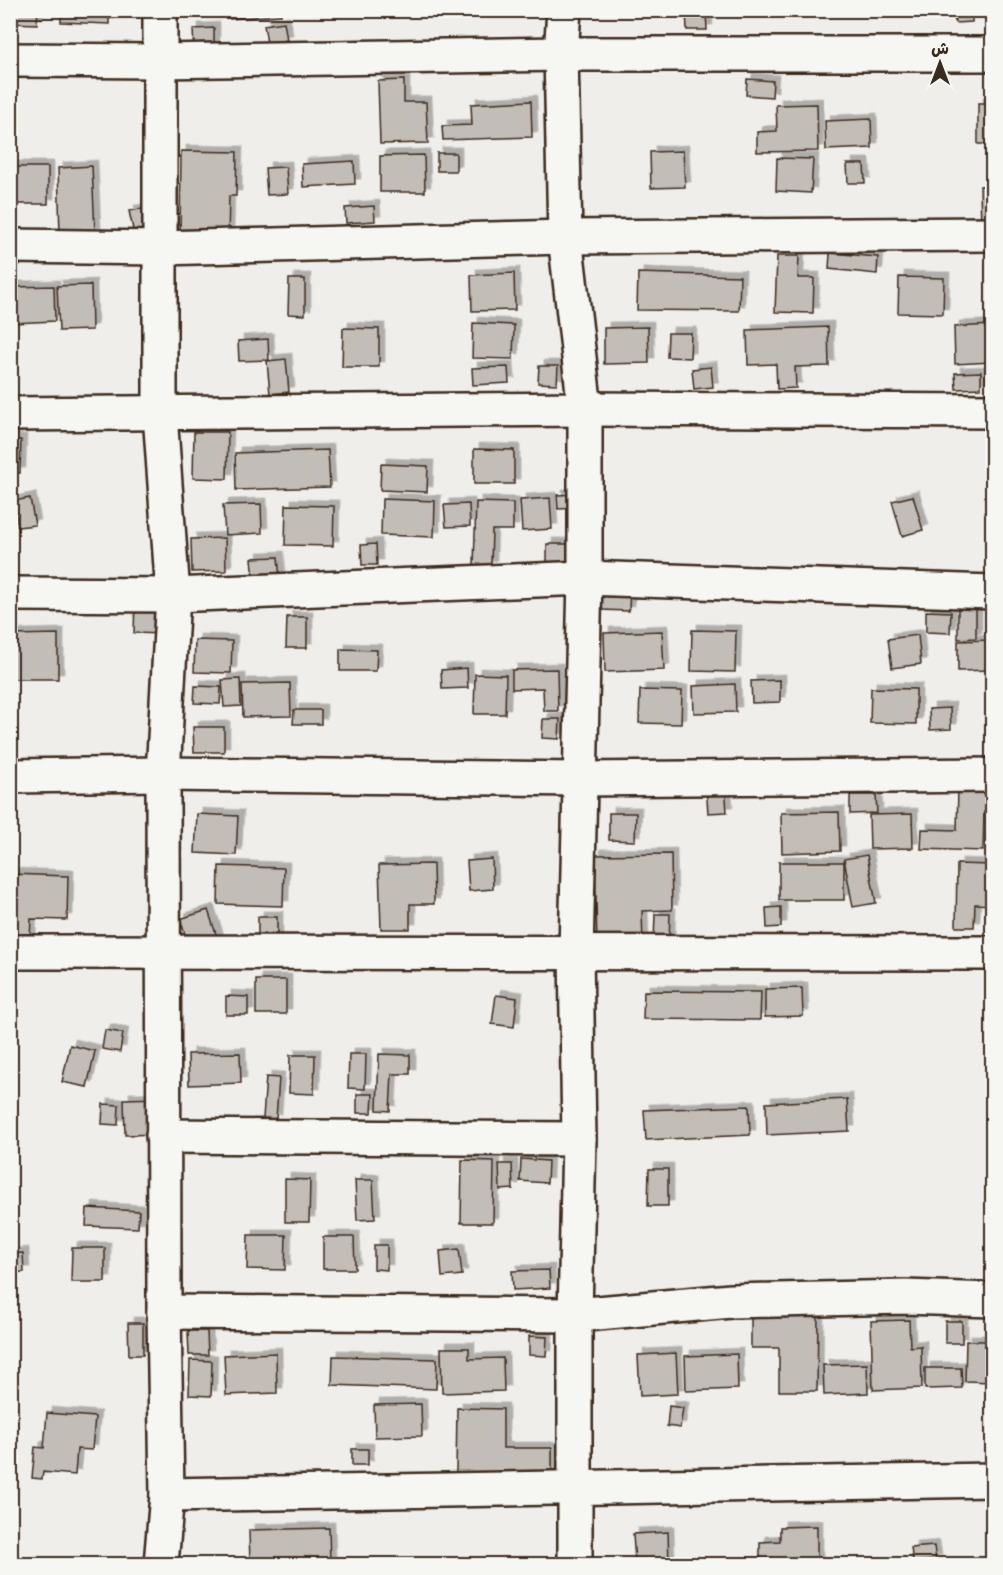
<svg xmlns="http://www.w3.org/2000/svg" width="1003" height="1575" viewBox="0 0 1003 1575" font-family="'Architects Daughter','Playpen Sans Arabic',sans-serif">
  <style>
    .building { fill: #c2bdb7; stroke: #3b2a1e; stroke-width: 1.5; filter: url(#shadow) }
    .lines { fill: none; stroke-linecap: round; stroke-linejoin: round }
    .minor-casing { stroke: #3b2a1e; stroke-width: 38 }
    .minor { stroke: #f6f6f2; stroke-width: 33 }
  </style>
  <defs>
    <filter id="shadow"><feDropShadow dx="5.5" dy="-5.5" stdDeviation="0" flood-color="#0004"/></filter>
  </defs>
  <rect width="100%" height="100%" fill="#efeeea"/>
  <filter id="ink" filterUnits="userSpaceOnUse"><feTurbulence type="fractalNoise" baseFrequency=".0167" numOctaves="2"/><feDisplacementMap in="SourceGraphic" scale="12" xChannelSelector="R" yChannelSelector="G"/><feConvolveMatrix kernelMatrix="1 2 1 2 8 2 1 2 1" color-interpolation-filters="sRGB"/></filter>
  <g filter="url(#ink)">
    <g class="building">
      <polygon points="10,10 38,10 37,24 10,23"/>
      <polygon points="61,10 109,10 109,24 61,22"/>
      <polygon points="229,10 281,10 281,15 230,19"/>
      <polygon points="686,10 730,10 730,13 706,13 707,30 687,30"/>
      <polygon points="954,10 972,10 972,22 955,23"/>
      <polygon points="284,22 287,40 267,43 264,25"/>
      <polygon points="214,28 214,49 194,50 193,29"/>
      <polygon points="747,79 773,81 772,97 746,95"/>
      <polygon points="404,80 404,102 426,102 428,143 380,144 378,81"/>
      <polygon points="531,101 532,137 443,140 442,126 472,125 471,104"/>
      <rect x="978" y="103" width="14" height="41"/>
      <polygon points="817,104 818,151 757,152 757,132 777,131 776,105"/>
      <polygon points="871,119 872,148 826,150 825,121"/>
      <polygon points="181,151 237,152 236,196 229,196 228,238 180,237"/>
      <polygon points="683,151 685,187 651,188 650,152"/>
      <rect x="437" y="153" width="19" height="18"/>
      <polygon points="424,155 425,192 380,192 380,156"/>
      <polygon points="777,158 813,159 811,193 776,191"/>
      <polygon points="354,161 355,184 303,187 302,164"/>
      <polygon points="847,164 864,164 865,183 848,183"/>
      <polygon points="92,166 95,233 60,234 58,168"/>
      <rect x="10" y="167" width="38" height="37"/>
      <polygon points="286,167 288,194 267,195 265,168"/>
      <polygon points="992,185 992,230 981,231 980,186"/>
      <polygon points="374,206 375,221 346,223 345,208"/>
      <polygon points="147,208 151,230 134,234 129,211"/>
      <polygon points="830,253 878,257 877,274 829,269"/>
      <polygon points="777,256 799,256 798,278 814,278 813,313 775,312"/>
      <polygon points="514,273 515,310 472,311 471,275"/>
      <polygon points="638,273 740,276 739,311 637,310"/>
      <polygon points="899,277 944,278 943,314 898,313"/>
      <polygon points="289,279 305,279 305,315 288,314"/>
      <polygon points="91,285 92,330 59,331 57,286"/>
      <polygon points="54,286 55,321 13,323 12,287"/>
      <polygon points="473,323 514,325 513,359 472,358"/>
      <polygon points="992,325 992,362 955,364 954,327"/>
      <polygon points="648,327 649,363 604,364 604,328"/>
      <polygon points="828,327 829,366 795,367 796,388 777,389 776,364 748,365 747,330"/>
      <polygon points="343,328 379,329 379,367 342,367"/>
      <polygon points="668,333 691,333 690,358 667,357"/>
      <polygon points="268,339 269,360 239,361 238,341"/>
      <polygon points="286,359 289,392 270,394 267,361"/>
      <polygon points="539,366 558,366 557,384 538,383"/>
      <polygon points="508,367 509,383 473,385 472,368"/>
      <polygon points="711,367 713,387 694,389 692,369"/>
      <polygon points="981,372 981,388 956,389 955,373"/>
      <polygon points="194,432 228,432 227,479 193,478"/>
      <polygon points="10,440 21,440 20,473 10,473"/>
      <polygon points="474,449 514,450 514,484 474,484"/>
      <polygon points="328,450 330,487 236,490 235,453"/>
      <polygon points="381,464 428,466 427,492 380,490"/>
      <polygon points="576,494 577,508 558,509 557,495"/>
      <polygon points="913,496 923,530 902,536 892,501"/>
      <polygon points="30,498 35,525 18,527 14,501"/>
      <polygon points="550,498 552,529 522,531 520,500"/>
      <polygon points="382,499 435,501 434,537 381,535"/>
      <polygon points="476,502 513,503 513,530 492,530 491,566 474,565"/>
      <polygon points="261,504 262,533 225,535 223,505"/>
      <polygon points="469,504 470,526 446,527 444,505"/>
      <polygon points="286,505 334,506 333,546 285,545"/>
      <polygon points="225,538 226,571 192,572 191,539"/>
      <polygon points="376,544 377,565 362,565 361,545"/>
      <rect x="547" y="544" width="29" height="19"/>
      <polygon points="278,557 280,579 254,581 252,558"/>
      <polygon points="602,584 630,585 629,611 601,610"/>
      <polygon points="135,601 164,602 164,634 134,633"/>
      <polygon points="976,601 976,638 958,639 958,602"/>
      <polygon points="926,611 951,612 950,633 926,632"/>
      <polygon points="287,617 307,617 307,648 286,648"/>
      <polygon points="692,630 736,631 735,672 691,671"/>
      <polygon points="662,631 664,670 605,672 604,633"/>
      <polygon points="58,634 58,679 10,679 10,635"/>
      <polygon points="918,635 921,664 892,668 888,639"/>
      <polygon points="195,640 232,641 231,673 194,672"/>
      <polygon points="992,640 992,670 958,671 958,641"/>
      <polygon points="340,649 377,650 376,671 340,671"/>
      <polygon points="467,668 468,688 442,689 441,670"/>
      <polygon points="557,669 558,711 544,711 543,688 512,689 512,670"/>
      <polygon points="475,674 506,675 505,714 474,714"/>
      <polygon points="240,679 241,706 224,707 222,680"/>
      <polygon points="780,680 780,702 752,703 751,681"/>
      <polygon points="290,683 291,716 243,717 242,684"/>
      <polygon points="735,684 736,712 694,713 693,686"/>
      <polygon points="195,686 221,687 220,704 194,703"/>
      <polygon points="871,688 916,689 916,724 870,723"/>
      <polygon points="640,690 682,691 681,724 639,723"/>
      <polygon points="950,708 951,729 930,730 929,709"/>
      <polygon points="294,710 321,710 321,724 293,724"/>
      <polygon points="543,719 560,719 559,739 542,738"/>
      <polygon points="193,727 224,727 224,752 194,752"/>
      <polygon points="706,784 725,784 727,812 708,813"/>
      <polygon points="958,788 992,789 992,812 984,812 983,851 921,849 922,829 957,830"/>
      <polygon points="850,795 876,795 877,813 850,814"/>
      <polygon points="839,812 840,851 782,853 781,813"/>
      <polygon points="609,813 636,813 635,841 609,840"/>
      <polygon points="197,814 238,816 236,855 195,853"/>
      <polygon points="912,814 913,848 870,849 869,815"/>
      <polygon points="671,854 672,910 642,911 643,944 597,945 595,855"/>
      <polygon points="867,855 876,903 853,907 844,859"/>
      <polygon points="492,859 493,889 469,891 467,861"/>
      <rect x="779" y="862" width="65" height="38"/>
      <polygon points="433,864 434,904 410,904 410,929 381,929 379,865"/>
      <polygon points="957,864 992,865 992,905 975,904 974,927 956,927"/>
      <polygon points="219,866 284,868 283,906 218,904"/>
      <polygon points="10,874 68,876 67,920 31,919 30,940 10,950"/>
      <polygon points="781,907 781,927 767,928 766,908"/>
      <polygon points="208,910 218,940 190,949 180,919"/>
      <polygon points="655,914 670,914 669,942 654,942"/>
      <rect x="258" y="917" width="19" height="28"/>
      <rect x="256" y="980" width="30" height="34"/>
      <polygon points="802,988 803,1016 765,1017 765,989"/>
      <polygon points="644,991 761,992 760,1020 643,1019"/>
      <polygon points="496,995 517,998 514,1027 492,1024"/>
      <polygon points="226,996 248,997 248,1015 226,1015"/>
      <polygon points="105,1030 123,1033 120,1052 102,1049"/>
      <polygon points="70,1045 95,1051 87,1087 62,1082"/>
      <polygon points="240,1053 241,1083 189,1085 188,1054"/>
      <polygon points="349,1054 366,1054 365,1089 348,1088"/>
      <polygon points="379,1054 410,1055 410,1074 392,1074 390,1111 377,1110"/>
      <polygon points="290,1055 315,1055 314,1094 289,1093"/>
      <polygon points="266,1077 279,1078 276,1119 263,1118"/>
      <polygon points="357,1094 373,1094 372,1113 357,1113"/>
      <polygon points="160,1098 161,1134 125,1135 124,1099"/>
      <polygon points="847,1099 849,1131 767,1135 766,1103"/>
      <polygon points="103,1104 119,1105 118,1125 102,1124"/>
      <polygon points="749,1106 750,1135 646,1140 644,1110"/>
      <polygon points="521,1159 548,1161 547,1183 520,1181"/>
      <polygon points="462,1160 494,1161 493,1223 461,1223"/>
      <polygon points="499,1164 512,1164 513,1189 500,1190"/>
      <polygon points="649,1169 668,1169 668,1206 648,1206"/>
      <polygon points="285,1179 310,1180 309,1222 285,1222"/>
      <polygon points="355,1180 373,1180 375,1219 357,1220"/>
      <polygon points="87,1208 139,1211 138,1228 86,1226"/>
      <polygon points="248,1235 286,1235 285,1270 247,1269"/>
      <polygon points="323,1237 354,1237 355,1269 323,1269"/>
      <polygon points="374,1245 387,1245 387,1270 374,1269"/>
      <polygon points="72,1248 105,1248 105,1282 71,1282"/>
      <polygon points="459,1249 462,1275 442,1277 440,1251"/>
      <polygon points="23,1253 24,1272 10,1273 10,1254"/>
      <polygon points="549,1270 550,1288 513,1290 512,1271"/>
      <polygon points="751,1314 818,1315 817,1391 779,1391 779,1348 751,1348"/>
      <polygon points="909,1320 910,1347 921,1346 922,1388 873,1390 871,1321"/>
      <rect x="945" y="1321" width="17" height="22"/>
      <polygon points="128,1323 143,1323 143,1355 129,1355"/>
      <polygon points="188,1331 207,1331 208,1355 189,1355"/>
      <polygon points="529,1336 547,1337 546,1356 529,1355"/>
      <polygon points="966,1341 992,1341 992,1382 965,1381"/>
      <polygon points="441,1348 469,1348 469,1359 503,1358 504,1391 442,1393"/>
      <polygon points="276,1353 277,1393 226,1395 224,1355"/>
      <polygon points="676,1353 678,1394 640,1396 638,1355"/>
      <polygon points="737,1354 738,1389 686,1391 685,1356"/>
      <polygon points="333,1356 437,1359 436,1389 332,1385"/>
      <polygon points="190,1360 212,1361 211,1396 189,1395"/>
      <polygon points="867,1364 868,1393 824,1395 823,1365"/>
      <polygon points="925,1368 961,1368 962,1388 925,1389"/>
      <polygon points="421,1404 422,1436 375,1437 374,1405"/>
      <polygon points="669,1406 683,1408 680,1428 667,1426"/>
      <polygon points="457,1408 503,1409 503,1448 552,1448 552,1474 456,1473"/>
      <polygon points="47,1413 95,1417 92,1450 77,1449 75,1475 43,1472 42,1479 32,1478 35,1447 44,1448"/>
      <rect x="352" y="1449" width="16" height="16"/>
      <polygon points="817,1526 817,1564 760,1564 760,1542 780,1541 780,1527"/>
      <polygon points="329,1528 330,1563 250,1564 249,1530"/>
      <polygon points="668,1532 669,1563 635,1564 633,1534"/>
      <polygon points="934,1546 936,1560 913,1562 911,1548"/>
    </g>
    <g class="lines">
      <g class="minor-casing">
        <g id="minor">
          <polyline points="160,10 160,414 173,595 163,774 164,1312 167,1495 161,1564"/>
          <polyline points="564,10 561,54 565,237 585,409 585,578 576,952 579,1139 575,1315 575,1564"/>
          <polyline points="10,60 161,61 561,54 992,54"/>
          <polyline points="10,246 160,248 565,237 992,234"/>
          <polyline points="10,414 585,409 992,411"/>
          <polyline points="10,594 173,595 585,578 992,592"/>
          <polyline points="10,776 163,774 579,779 992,775"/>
          <polyline points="10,952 992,953"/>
          <polyline points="163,1136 579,1139"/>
          <polyline points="164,1312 575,1315 731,1301 905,1297 992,1300"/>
          <polyline points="167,1495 992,1480"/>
        </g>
      </g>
      <use href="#minor" class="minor"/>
    </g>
  </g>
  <rect width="1003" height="1575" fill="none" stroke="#f6f6f2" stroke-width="36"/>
  <rect x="18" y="18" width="967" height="1539" fill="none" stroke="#3b2a1e" stroke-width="2" filter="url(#ink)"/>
  <g transform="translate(940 63)" stroke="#f6f6f2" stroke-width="4.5" paint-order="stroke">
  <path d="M0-4.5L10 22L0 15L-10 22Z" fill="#3b2a1e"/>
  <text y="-9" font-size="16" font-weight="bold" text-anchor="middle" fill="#3b2a1e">ش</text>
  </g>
</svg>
